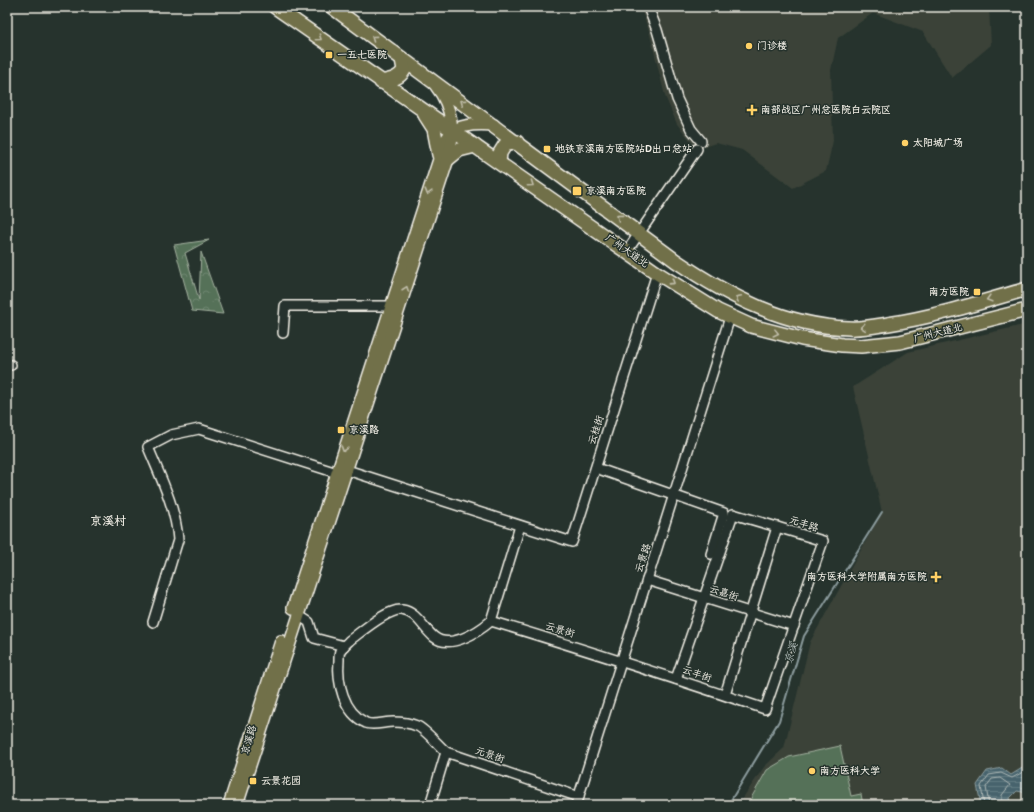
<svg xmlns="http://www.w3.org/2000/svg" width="1034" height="812" viewBox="0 0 1034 812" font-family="'Balsamiq Sans','LXGW WenKai TC',sans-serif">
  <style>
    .built { fill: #3a4238 }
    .forest { fill: url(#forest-crowns); stroke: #a4b1a0 }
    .pitch { fill: #557158; stroke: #a4b1a0 }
    .water { fill: url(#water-rules); stroke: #8c9c9e }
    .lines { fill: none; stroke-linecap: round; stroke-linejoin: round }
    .shore { stroke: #afb9b7; stroke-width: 1 }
    .stream { stroke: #8c9c9e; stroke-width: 2 }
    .minor-casing { stroke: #f4f1e8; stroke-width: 12 }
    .major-casing { stroke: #f4f1e8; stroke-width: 14 }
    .highway-casing { stroke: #f4f1e8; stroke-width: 16 }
    .minor { stroke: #26332d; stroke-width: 9 }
    .major { stroke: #71704a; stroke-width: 11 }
    .highway { stroke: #71704a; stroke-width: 13 }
    .oneway { stroke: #c0bda9 }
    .poi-dot { fill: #ffd166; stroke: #26332d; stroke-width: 1.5 }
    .labels { text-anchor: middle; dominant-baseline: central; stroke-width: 3; stroke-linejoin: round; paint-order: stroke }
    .poi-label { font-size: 10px; font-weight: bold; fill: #f4f1e8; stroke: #26332d; text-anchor: start }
    .street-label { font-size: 10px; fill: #f4f1e8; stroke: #26332d }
    .water-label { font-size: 11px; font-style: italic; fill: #afb9b7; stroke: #26332d }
    .quarter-label { font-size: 12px; font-weight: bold; fill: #f4f1e8; stroke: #26332d }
  </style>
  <defs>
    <pattern id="forest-crowns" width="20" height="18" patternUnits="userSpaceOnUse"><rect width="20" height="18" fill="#557158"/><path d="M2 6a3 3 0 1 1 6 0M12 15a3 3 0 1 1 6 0" fill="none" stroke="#6e8670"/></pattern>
    <pattern id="water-rules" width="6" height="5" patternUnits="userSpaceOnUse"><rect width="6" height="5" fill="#47646d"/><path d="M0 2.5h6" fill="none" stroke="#627b82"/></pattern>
  </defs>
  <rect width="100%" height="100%" fill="#26332d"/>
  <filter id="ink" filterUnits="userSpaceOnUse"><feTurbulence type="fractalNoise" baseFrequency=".025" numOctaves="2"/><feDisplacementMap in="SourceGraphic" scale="8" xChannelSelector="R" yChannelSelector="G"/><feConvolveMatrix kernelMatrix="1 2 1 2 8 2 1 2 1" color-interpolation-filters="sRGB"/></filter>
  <g filter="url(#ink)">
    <g class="built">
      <polygon points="640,7 989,7 991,45 952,78 923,32 873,13 838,38 831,70 833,141 826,171 793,188 742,150 716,143 697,149 677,124 665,96 649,31"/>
      <polygon points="1027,324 1027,805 738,805 764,767 784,748 810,642 882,512 853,387 908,352"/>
    </g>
    <polygon class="forest" points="209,240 185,253 199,300 201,252 223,314 192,311 174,245"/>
    <polygon class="pitch" points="840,746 851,796 861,794 863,805 751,805 750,800 767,770 789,757"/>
    <polygon class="water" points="1027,765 1027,793 1017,791 1010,798 1012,805 981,805 977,785 987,771 1002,768 1011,775"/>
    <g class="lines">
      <g class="shore">
        <polyline points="984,805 981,786 989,775 1001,773 1012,778 1027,770"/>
        <polyline points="989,805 986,787 992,779 1000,778 1010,785 1002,795 1002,805"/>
      </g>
      <polyline class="stream" points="728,805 779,721 804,636 882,512"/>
      <g class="minor-casing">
        <g id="minor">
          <polyline points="648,7 657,30 677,99 691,129 701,141"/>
          <polyline points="627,251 697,149"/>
          <polyline points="283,333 285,306 392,306"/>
          <polyline points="7,365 11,365"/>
          <polyline points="596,468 724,513 711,554"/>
          <polyline points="347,470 572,542 657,273"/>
          <polyline points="647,580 794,626"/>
          <polyline points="298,615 309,622 314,638 344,646"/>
          <path d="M 491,621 C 583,649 674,678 765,709 L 823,541 L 777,527 L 725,695"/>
          <polyline points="491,621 520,526"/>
          <path d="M 153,622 L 178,540 C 176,508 160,476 148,447 L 171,435 L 199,429 L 337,473"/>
          <polyline points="676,679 733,514 777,527"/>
          <path d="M 446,752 C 439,746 425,729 417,726 C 410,723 400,722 393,722 C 385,722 373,726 366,723 C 343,712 337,682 339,660 C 339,657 339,653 340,651 C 342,647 347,643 350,640 C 361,632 388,608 402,610 C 417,612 423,628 434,637 C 450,650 478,632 491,621"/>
          <polyline points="430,805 446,752 579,797"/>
          <polyline points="576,805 730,317"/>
        </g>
      </g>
      <g class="major-casing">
        <g id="major">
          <path d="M 293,608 L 445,141 C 447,138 450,133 453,131 C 464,123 482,124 494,125"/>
          <polyline points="229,805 281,641"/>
          <path d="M 237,805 L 448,159 C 455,134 453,107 436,86"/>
        </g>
      </g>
      <g class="highway-casing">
        <g id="highway">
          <polyline points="275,7 657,273 718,311 751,326 802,339 842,345 861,346 900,342 1027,310"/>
          <path d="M 332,7 L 676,261 C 728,296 785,326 849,328 C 862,329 876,326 888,324 C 935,317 981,302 1027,289"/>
          <path d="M 381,82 C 390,80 399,79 404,70 L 402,59"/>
          <polyline points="425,115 434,129 439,155"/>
          <polyline points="448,159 459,150 475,146"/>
          <polyline points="499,162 500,153 505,145 517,142"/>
        </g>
      </g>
      <use href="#minor" class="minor"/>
      <use href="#major" class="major"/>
      <use href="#highway" class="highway"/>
    </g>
    <defs><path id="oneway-chevron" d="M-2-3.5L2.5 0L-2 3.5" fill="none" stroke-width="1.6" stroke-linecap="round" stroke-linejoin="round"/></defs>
    <g class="oneway">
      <use href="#oneway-chevron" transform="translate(319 38) rotate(35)"/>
      <use href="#oneway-chevron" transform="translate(374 38) rotate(-144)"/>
      <use href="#oneway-chevron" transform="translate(463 102) rotate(-144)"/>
      <use href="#oneway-chevron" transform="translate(531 184) rotate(35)"/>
      <use href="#oneway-chevron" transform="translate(428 192) rotate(106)"/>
      <use href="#oneway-chevron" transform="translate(619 217) rotate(-143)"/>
      <use href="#oneway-chevron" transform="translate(672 282) rotate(33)"/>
      <use href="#oneway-chevron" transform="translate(406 289) rotate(-71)"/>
      <use href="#oneway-chevron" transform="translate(738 298) rotate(-153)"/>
      <use href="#oneway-chevron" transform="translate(989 299) rotate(164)"/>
      <use href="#oneway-chevron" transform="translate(863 327) rotate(175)"/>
      <use href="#oneway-chevron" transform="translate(776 333) rotate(14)"/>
      <use href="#oneway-chevron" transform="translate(344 449) rotate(107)"/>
    </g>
  </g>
  <g class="poi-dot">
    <circle cx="749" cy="46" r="4"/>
    <rect x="325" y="51" width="8" height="8" rx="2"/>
    <path d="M750 104h4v4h4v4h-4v4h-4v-4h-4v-4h4z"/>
    <circle cx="905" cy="143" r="4"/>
    <rect x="543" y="145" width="8" height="8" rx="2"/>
    <rect x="572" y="186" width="10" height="10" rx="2"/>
    <rect x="973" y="288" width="8" height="8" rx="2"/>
    <rect x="337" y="426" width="8" height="8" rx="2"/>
    <path d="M934 571h4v4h4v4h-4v4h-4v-4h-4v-4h4z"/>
    <circle cx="812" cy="771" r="4"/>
    <rect x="249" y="777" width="8" height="8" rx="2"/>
  </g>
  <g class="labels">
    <g class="poi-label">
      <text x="757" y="46">门诊楼</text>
      <text x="337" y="55">一五七医院</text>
      <text x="761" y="110">南部战区广州总医院白云院区</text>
      <text x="913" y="143">太阳城广场</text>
      <text x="555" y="149">地铁京溪南方医院站D出口总站</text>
      <text x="586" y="191">京溪南方医院</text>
      <text x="969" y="292" text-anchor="end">南方医院</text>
      <text x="349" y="430">京溪路</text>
      <text x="927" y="577" text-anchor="end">南方医科大学附属南方医院</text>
      <text x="820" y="771">南方医科大学</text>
      <text x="261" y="781">云景花园</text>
    </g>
    <g class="street-label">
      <text transform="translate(627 251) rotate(35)">广州大道北</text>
      <text transform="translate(938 333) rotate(-14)">广州大道北</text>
      <text transform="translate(596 430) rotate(-72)">云桂街</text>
      <text transform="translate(804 524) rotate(18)">元丰路</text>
      <text transform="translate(643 558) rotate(-72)">云景路</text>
      <text transform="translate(724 593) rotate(18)">云嘉街</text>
      <text transform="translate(560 630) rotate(17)">云景街</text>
      <text transform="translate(697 674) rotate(19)">云丰街</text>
      <text transform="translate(249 740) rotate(-73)">京溪路</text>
      <text transform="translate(490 755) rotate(19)">元景街</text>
    </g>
    <g class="water-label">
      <text transform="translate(791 653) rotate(-73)">京溪</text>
    </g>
    <g class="quarter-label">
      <text x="108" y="521">京溪村</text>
    </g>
  </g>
  <rect width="1034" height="812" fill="none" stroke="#26332d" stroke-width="24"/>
  <rect x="12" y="12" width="1010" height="788" fill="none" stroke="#f4f1e8" stroke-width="1.5" filter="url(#ink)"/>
</svg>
